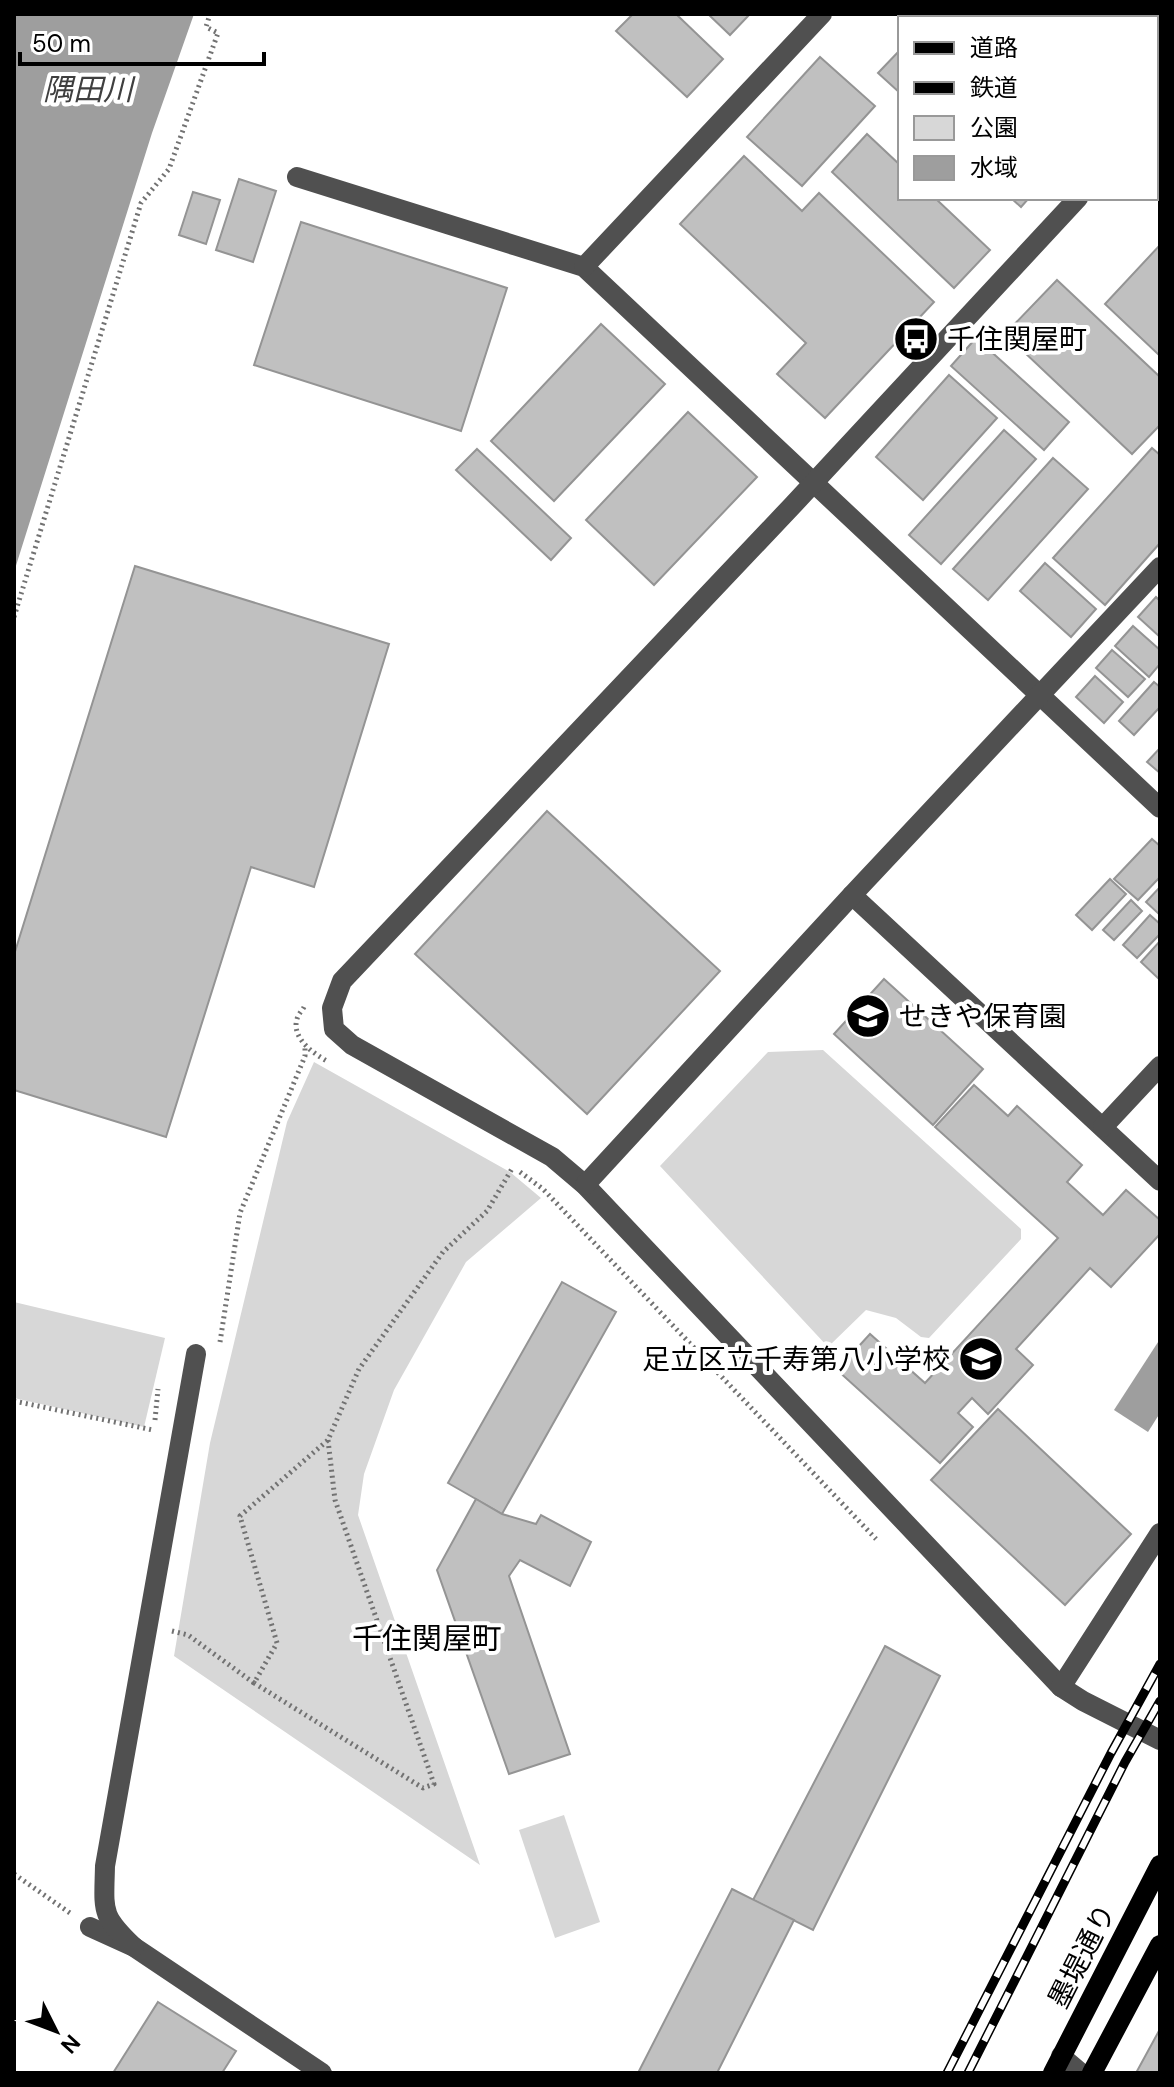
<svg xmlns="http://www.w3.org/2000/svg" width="1174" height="2087" viewBox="0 0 1174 2087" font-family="'DM Sans','Noto Sans JP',sans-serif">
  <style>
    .green { fill: #d7d7d7 }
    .water { fill: #9e9e9e }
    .building { fill: #c0c0c0; stroke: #949494; stroke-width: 2 }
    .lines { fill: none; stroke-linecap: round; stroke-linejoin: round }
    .path { stroke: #727272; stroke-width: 5; stroke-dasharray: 2 4; stroke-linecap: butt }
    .minor { stroke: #505050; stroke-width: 20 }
    .major { stroke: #000; stroke-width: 20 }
    .rail-casing { stroke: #000; stroke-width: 9 }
    .rail { stroke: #fff; stroke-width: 6; stroke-dasharray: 18; stroke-linecap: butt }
    .labels { text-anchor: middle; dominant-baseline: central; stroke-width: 8; stroke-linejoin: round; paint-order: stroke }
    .poi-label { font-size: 28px; fill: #000; stroke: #fff; text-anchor: start }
    .street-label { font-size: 28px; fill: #000; stroke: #fff }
    .water-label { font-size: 30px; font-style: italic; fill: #3f3f3f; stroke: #fff }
    .neighbourhood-label { font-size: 30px; fill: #000; stroke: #fff }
  </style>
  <rect width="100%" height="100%" fill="#fff"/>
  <g class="green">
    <polygon points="823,1050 1021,1229 1021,1239 929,1338 921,1337 896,1318 866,1310 828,1347 660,1166 768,1052"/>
    <polygon points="314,1062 510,1172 541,1198 466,1262 394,1390 364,1474 358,1515 480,1865 174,1656 210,1443 287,1122"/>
    <polygon points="14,1302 165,1338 144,1427 14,1398"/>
    <polygon points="564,1815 600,1922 555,1938 519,1830"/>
  </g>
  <g class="water">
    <polygon points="14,14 194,14 152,133 14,572"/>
    <polygon points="1160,1339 1160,1413 1148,1432 1114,1410"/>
  </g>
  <g class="building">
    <polygon points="633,14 676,14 723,59 687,97 616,31"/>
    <polygon points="708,14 750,14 730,35"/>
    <polygon points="961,14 1001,14 1005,18 965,18"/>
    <polygon points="1048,14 1130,14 1134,18 1052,18"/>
    <polygon points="900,50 900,93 878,73"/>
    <polygon points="820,57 875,106 802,186 747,137"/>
    <polygon points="867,134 900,165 900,198 935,198 990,250 954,288 832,172"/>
    <polygon points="744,156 802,211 819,193 934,302 825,418 777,374 806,343 680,224"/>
    <polygon points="239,179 276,191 253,262 216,250"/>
    <polygon points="193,192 220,200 206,244 179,235"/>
    <polygon points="1011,198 1029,198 1021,207"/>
    <polygon points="301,222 507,288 461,431 254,365"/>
    <polygon points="1160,245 1160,356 1105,304"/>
    <polygon points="1057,280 1160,377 1160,425 1132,454 1005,334"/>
    <polygon points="601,324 665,384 554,501 491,441"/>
    <polygon points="976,338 1069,422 1044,450 951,366"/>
    <polygon points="949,375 997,418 923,500 876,457"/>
    <polygon points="688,412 757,477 654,585 586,520"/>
    <polygon points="1004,430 1036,459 941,564 909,535"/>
    <polygon points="1152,448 1160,455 1160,543 1105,605 1053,558"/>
    <polygon points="477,449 571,538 551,560 456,470"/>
    <polygon points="1053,458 1088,489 988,600 953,569"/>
    <polygon points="1045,563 1096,609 1071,637 1020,591"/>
    <polygon points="135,566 389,644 314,887 251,867 166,1137 14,1090 14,955"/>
    <polygon points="1156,597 1160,601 1160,637 1138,617"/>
    <polygon points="1133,626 1160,650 1160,664 1149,677 1115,646"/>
    <polygon points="1112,650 1145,679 1128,697 1096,668"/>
    <polygon points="1095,676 1123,702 1104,723 1076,697"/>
    <polygon points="1154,682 1160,687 1160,707 1134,735 1119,721"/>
    <polygon points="1160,748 1160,773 1147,762"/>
    <polygon points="547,811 720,971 587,1114 415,954"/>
    <polygon points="1152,839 1160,846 1160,877 1138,900 1114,879"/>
    <polygon points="1110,879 1126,894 1092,930 1076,915"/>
    <polygon points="1160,887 1160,915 1146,902"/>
    <polygon points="1131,900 1142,911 1114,940 1103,930"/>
    <polygon points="1150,915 1160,924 1160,934 1137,958 1123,945"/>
    <polygon points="1160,941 1160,980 1141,962"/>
    <polygon points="884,979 983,1069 933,1125 834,1034"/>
    <polygon points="974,1085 1008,1116 1017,1106 1082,1165 1067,1182 1103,1215 1126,1190 1160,1220 1160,1234 1111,1287 1090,1268 1016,1349 1033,1365 988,1414 972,1398 958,1413 973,1427 940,1463 837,1370 870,1334 925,1383 1058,1238 935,1127"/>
    <polygon points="562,1282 616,1312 502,1514 448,1483"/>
    <polygon points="998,1409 1131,1534 1065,1605 931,1480"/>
    <polygon points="476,1499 502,1514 536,1524 541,1515 591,1542 570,1586 520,1560 509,1576 570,1754 509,1774 437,1570"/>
    <polygon points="885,1646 940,1676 813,1930 753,1900"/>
    <polygon points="732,1889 794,1920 717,2073 638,2073"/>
    <polygon points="158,2002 236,2051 222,2073 113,2073"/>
    <polygon points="1160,2029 1160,2073 1136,2073"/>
  </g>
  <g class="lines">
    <g class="path">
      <polyline points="14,617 141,203 169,169 218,33 206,27 210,14"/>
      <path d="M 304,1007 C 302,1011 298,1014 297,1019 C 291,1038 314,1054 327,1061"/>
      <polyline points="520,1172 543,1189 876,1539"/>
      <polyline points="220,1342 240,1213 305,1056 305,1046"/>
      <polyline points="14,1401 153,1430"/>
      <polyline points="155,1420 158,1389"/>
      <polyline points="328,1440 335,1500 434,1784 423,1788 254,1683 277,1643 240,1516 328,1440 359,1369 443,1252 487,1211 513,1167"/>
      <polyline points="172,1631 188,1635 254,1683"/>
      <polyline points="14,1874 70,1913"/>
    </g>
    <g class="minor">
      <polyline points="1156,115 1160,110"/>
      <polyline points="297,177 584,267 1160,808"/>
      <polyline points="1078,198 792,506 342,981 332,1008 334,1029 352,1045 552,1157 585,1185 1061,1687 1083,1701 1160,1740"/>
      <polyline points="584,267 822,14"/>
      <polyline points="852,895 1160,1181"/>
      <polyline points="1103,1127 1160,1066"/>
      <polyline points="585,1185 852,895 1160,567"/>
      <polyline points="1061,1687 1160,1533"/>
      <polyline points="90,1927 134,1947 322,2073"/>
      <path d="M 134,1947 C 100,1915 104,1911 105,1866 L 196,1354"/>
      <polyline points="1061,2056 1081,2073"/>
    </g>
    <g class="major">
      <polyline points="1053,2073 1160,1865"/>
      <polyline points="1092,2073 1160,1945"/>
    </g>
    <g class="rail-casing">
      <g id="rail">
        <polyline points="947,2073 1111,1753 1160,1664"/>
        <polyline points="968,2073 1125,1762 1160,1701"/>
      </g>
    </g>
    <use href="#rail" class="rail"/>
  </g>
  <defs>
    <g id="bus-disc" transform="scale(2.3)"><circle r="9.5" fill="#000" stroke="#fff"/><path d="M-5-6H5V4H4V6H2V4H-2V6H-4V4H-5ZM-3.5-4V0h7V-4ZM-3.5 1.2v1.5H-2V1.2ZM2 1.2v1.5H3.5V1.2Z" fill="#fff"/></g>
    <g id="school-disc" transform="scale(2.3)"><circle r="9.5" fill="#000" stroke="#fff"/><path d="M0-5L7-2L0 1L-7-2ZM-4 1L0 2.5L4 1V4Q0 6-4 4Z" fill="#fff"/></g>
  </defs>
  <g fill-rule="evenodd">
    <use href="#bus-disc" x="916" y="339"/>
    <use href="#school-disc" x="868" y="1016"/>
    <use href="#school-disc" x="981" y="1359"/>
  </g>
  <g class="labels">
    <g class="poi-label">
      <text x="947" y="339">千住関屋町</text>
      <text x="899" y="1016">せきや保育園</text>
      <text x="950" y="1359" text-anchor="end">足立区立千寿第八小学校</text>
    </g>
    <g class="street-label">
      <text transform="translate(1082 1956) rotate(-63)">墨堤通り</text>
    </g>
    <g class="water-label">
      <text x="88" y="89">隅田川</text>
    </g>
    <g class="neighbourhood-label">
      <text x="427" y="1638">千住関屋町</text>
    </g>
  </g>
  <rect width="1174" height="2087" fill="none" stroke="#000000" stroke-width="32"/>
  <rect x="898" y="16" width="260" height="184" fill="#ffffff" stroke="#999999" stroke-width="2"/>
  <rect x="914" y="42" width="40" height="12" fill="#000000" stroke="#999999" stroke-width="2"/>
  <text x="970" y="56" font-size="24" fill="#000000">道路</text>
  <rect x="914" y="82" width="40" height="12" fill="#000000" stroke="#999999" stroke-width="2"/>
  <text x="970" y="96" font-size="24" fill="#000000">鉄道</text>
  <rect x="914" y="116" width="40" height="24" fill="#d7d7d7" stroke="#999999" stroke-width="2"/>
  <text x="970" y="136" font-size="24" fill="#000000">公園</text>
  <rect x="914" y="156" width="40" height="24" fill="#9e9e9e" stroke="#999999" stroke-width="2"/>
  <text x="970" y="176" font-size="24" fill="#000000">水域</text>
  <g transform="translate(56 2031) rotate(132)" stroke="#ffffff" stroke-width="6" paint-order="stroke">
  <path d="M0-6L14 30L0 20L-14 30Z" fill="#000000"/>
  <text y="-12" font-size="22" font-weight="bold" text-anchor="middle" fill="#000000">N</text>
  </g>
  <path d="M20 52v12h244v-12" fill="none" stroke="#000000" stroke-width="4"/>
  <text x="32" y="52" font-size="24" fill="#000000" stroke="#ffffff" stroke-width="6" paint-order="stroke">50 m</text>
</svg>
